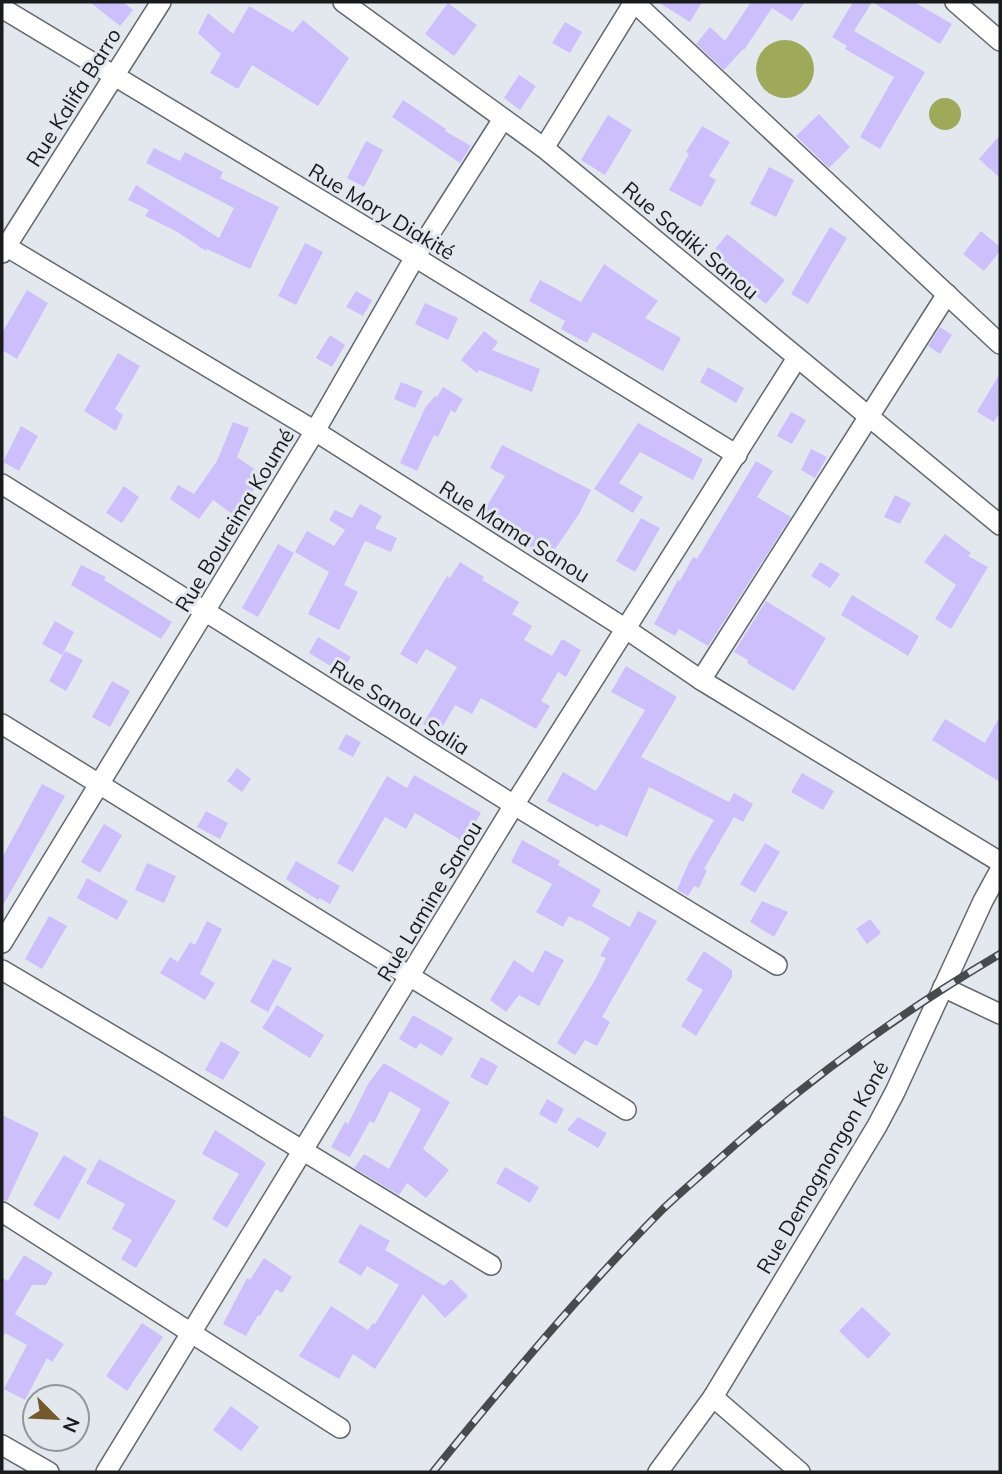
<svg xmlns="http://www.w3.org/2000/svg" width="1002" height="1474" viewBox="0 0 1002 1474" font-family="Mulish,sans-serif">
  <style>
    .forest { fill: #9ea95a }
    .building { fill: #cdbffb }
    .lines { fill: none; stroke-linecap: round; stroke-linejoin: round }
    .minor-casing { stroke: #63686e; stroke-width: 22 }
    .minor { stroke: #fff; stroke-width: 19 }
    .rail-casing { stroke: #484b4e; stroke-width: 8 }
    .rail { stroke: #e3e8ef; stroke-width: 5; stroke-dasharray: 16; stroke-linecap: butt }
    .labels { text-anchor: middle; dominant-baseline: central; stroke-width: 6; stroke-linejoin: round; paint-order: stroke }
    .street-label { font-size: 21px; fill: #191b1d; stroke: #e3e8ef }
  </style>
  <rect width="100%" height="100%" fill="#e3e8ef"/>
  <g class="forest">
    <circle cx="785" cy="69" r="29"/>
    <circle cx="945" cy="114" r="16"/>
  </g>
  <g class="building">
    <polygon points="90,2 123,2 133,10 120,26"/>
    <polygon points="658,2 702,2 690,22"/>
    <polygon points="751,2 805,2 792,21 772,8 744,50 743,49 724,70 696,44 710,27 725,41"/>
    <polygon points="853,2 872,2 854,31 925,72 880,149 860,137 894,77 845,49 847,46 832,37"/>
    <polygon points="872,2 914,2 952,24 940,44"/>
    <polygon points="448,3 477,25 454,56 425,34"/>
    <polygon points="249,6 293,32 303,20 349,58 318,106 252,65 238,89 210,73 221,54 198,33 208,13 233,34"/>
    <polygon points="565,22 582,32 570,53 552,43"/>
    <polygon points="519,75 536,86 520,110 504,98"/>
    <polygon points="403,100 446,129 445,131 471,146 460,163 392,117"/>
    <polygon points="819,114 850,147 829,168 796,136"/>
    <polygon points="608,115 632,130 605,175 581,160"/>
    <polygon points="702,126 730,142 709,176 716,180 701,207 669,190 689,154 686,152"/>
    <polygon points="1000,135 1000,178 979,159"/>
    <polygon points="366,141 383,150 364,187 347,178"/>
    <polygon points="154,148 180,161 185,152 223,172 220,178 279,207 250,269 207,249 206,251 176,231 145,216 149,210 128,200 136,185 219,238 234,208 146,163"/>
    <polygon points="769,167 794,180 776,217 750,204"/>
    <polygon points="830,227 847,238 808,304 791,294"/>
    <polygon points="981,231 1000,247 1000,251 984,271 963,254"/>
    <polygon points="727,234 785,280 766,304 708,258"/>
    <polygon points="305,243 323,252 296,305 278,296"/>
    <polygon points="604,264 658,301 645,318 681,338 663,371 593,332 587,343 561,329 565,321 529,301 540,280 581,302"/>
    <polygon points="27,290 48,303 17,359 2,350 2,333"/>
    <polygon points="356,291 372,300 363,316 346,307"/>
    <polygon points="425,303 458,318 448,340 415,324"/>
    <polygon points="940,327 952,335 940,354 928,346"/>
    <polygon points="484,331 498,342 492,350 540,369 532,392 479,370 477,373 461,360"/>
    <polygon points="330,335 345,345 332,367 316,358"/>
    <polygon points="118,353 140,366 115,409 123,415 116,431 84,411"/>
    <polygon points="708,367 744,388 736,403 700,382"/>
    <polygon points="1000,373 1000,412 994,422 977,412"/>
    <polygon points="401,382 423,391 415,408 394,399"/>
    <polygon points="443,387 463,399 455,413 451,410 438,437 434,435 417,471 400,463 425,408 435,396 437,397"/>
    <polygon points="791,412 806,420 792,444 777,436"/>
    <polygon points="233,422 249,428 237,457 264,476 235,516 213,500 199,519 170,499 178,485 194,494 217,461"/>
    <polygon points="638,423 703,459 693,480 640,452 619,483 643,497 633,513 594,489"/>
    <polygon points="21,426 38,436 19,471 3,462"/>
    <polygon points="502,445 591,490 579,514 549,558 480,517 505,476 490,468"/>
    <polygon points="811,449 827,457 815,478 801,470"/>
    <polygon points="756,461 773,471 757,497 791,517 708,646 679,629 675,636 654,624 678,580 680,581 693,557 697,559"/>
    <polygon points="124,486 139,497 122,523 106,513"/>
    <polygon points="895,495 911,503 900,524 884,517"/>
    <polygon points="360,504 382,516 375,528 397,538 391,552 365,541 344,585 358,592 339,630 308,614 329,572 295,552 307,531 334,546 345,530 329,520 335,510 352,518"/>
    <polygon points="641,518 660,528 635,572 616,561"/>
    <polygon points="945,534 971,553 968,556 988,567 951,629 935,619 956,585 924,562"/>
    <polygon points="278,544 294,553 258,617 242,608"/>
    <polygon points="460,562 484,577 482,580 519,602 512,614 532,626 524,640 552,656 562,639 581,650 566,677 558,672 541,701 550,706 536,729 481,698 472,714 455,705 439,733 423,724 457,667 426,649 417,664 400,654 447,576 450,578"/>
    <polygon points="820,562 840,574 830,588 811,576"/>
    <polygon points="81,565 106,577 104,580 172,622 161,639 71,585"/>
    <polygon points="852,595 919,636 908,656 841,615"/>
    <polygon points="766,601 826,638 794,691 747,663 748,660 734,652"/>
    <polygon points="55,621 74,632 62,655 42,644"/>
    <polygon points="318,637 351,657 341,672 309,653"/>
    <polygon points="65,651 83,660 66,691 49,681"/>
    <polygon points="626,666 677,697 641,757 729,802 734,793 753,804 743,822 734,817 704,869 707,870 699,888 694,886 688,896 677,890 689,862 714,820 649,787 627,837 600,824 598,827 547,801 563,772 596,791 645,710 611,692"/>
    <polygon points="112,681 130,691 110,727 92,717"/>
    <polygon points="1000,716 1000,782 932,740 945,719 985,743"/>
    <polygon points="346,734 361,742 353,757 338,749"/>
    <polygon points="237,768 251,779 242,792 227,781"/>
    <polygon points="802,773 834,791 823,810 791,792"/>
    <polygon points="414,775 481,813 464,842 415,813 406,829 385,817 353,872 337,863 387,776 407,788"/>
    <polygon points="42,784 65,796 2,907 2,858"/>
    <polygon points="206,811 228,823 220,839 197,827"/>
    <polygon points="104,824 122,835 100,873 81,862"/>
    <polygon points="522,840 560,861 558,865 601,890 592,906 630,927 638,911 657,921 602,1017 610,1022 597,1046 585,1040 575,1055 557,1043 596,978 606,958 600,956 610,938 579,920 578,921 569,916 563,927 536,912 552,884 511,862"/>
    <polygon points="765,843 780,852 755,893 740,884"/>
    <polygon points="296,861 340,886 330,904 320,898 318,900 286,879"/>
    <polygon points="147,863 176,876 164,903 135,890"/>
    <polygon points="87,878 128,901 117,920 77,898"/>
    <polygon points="762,901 788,912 774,937 750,922"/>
    <polygon points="49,916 67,926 42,969 25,959"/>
    <polygon points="870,919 881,933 867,944 856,929"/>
    <polygon points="207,921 222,929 200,974 215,983 205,1000 160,973 170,957 178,962 190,942 195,945"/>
    <polygon points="545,950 564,960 539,1006 519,995 506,1012 490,1000 514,960 533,973"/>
    <polygon points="704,951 732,970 732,977 696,1036 681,1026 703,990 686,980"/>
    <polygon points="273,959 292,968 268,1012 250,1002"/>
    <polygon points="277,1005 324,1035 310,1058 262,1028"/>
    <polygon points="413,1015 453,1038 442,1056 420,1043 416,1049 399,1039"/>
    <polygon points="221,1041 240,1052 223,1080 205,1070"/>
    <polygon points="481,1057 498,1066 487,1086 470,1077"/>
    <polygon points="384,1063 450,1102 423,1149 449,1170 426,1198 407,1183 399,1195 354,1168 364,1154 389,1169 421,1109 390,1091 374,1123 370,1121 350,1157 331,1147 345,1122 348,1124 368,1084"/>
    <polygon points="547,1099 564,1109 556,1124 539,1114"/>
    <polygon points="2,1115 39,1133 7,1201 2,1200"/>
    <polygon points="578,1117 607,1133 598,1148 567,1130"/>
    <polygon points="215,1130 266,1163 227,1228 212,1219 239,1174 202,1154"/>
    <polygon points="64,1155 87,1169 59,1220 33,1205"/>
    <polygon points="99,1159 176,1201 136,1268 121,1259 132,1240 112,1229 125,1204 86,1183"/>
    <polygon points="505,1167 539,1187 530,1203 496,1183"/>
    <polygon points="360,1224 390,1241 385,1250 444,1286 451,1279 468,1296 445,1318 423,1294 375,1369 353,1354 339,1379 299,1356 331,1306 368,1330 373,1323 375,1324 399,1285 367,1266 361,1276 338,1262"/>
    <polygon points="24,1255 53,1273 46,1285 32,1285 15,1314 64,1344 52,1362 47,1358 25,1400 4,1389 27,1345 5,1333 2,1338 2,1278 8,1281"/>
    <polygon points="264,1258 292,1277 282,1293 276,1289 260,1316 258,1315 246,1336 223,1324 247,1278 250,1280"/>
    <polygon points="862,1307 891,1334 868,1359 839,1331"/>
    <polygon points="142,1323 163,1337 127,1391 106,1376"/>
    <polygon points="231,1406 259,1427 241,1451 213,1430"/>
  </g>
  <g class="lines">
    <g class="minor-casing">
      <g id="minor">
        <polyline points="343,2 544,148 1000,525"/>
        <polyline points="634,2 1000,344"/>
        <polyline points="955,2 1000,41"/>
        <polyline points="2,8 415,257 737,455"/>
        <polyline points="544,148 634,2"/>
        <polyline points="2,244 315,431 626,629 701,680 1000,862"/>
        <polyline points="2,253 161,2"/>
        <polyline points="2,484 514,805 777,965"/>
        <polyline points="701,680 947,294"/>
        <polyline points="2,724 626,1110"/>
        <polyline points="2,943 315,431 415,257 503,119"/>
        <polyline points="2,970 164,1066 491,1265"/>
        <polyline points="943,987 1000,1014"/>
        <polyline points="2,1212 340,1428"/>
        <polyline points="713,1397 800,1472"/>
        <polyline points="2,1445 49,1472"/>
        <polyline points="106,1472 514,805 797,358"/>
        <polyline points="658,1472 713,1397 877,1126 895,1092 983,901 1000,870"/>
      </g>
    </g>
    <use href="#minor" class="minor"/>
    <g class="rail-casing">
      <path id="rail" d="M 433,1472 C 506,1382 581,1292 663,1209 C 681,1192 700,1176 718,1160 C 807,1080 898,1014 1000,954"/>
    </g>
    <use href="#rail" class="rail"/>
  </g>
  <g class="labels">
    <g class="street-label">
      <text transform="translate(73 97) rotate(-58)">Rue Kalifa Barro</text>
      <text transform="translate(382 211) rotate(31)">Rue Mory Diakité</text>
      <text transform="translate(691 240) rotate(40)">Rue Sadiki Sanou</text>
      <text transform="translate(234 520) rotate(-59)">Rue Boureima Koumé</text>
      <text transform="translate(515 531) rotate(32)">Rue Mama Sanou</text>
      <text transform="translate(400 707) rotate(32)">Rue Sanou Salia</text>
      <text transform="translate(429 901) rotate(-59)">Rue Lamine Sanou</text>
      <text transform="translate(822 1167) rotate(-60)">Rue Demognongon Koné</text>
    </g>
  </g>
  <rect width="1002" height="1474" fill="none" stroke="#191b1d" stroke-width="7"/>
  <g transform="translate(56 1418) rotate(114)"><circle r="33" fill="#e3e8ef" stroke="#92969b" stroke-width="2"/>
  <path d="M0-5L12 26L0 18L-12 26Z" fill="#73592b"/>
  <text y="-10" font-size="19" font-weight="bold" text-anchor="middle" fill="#191b1d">N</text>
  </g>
</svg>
